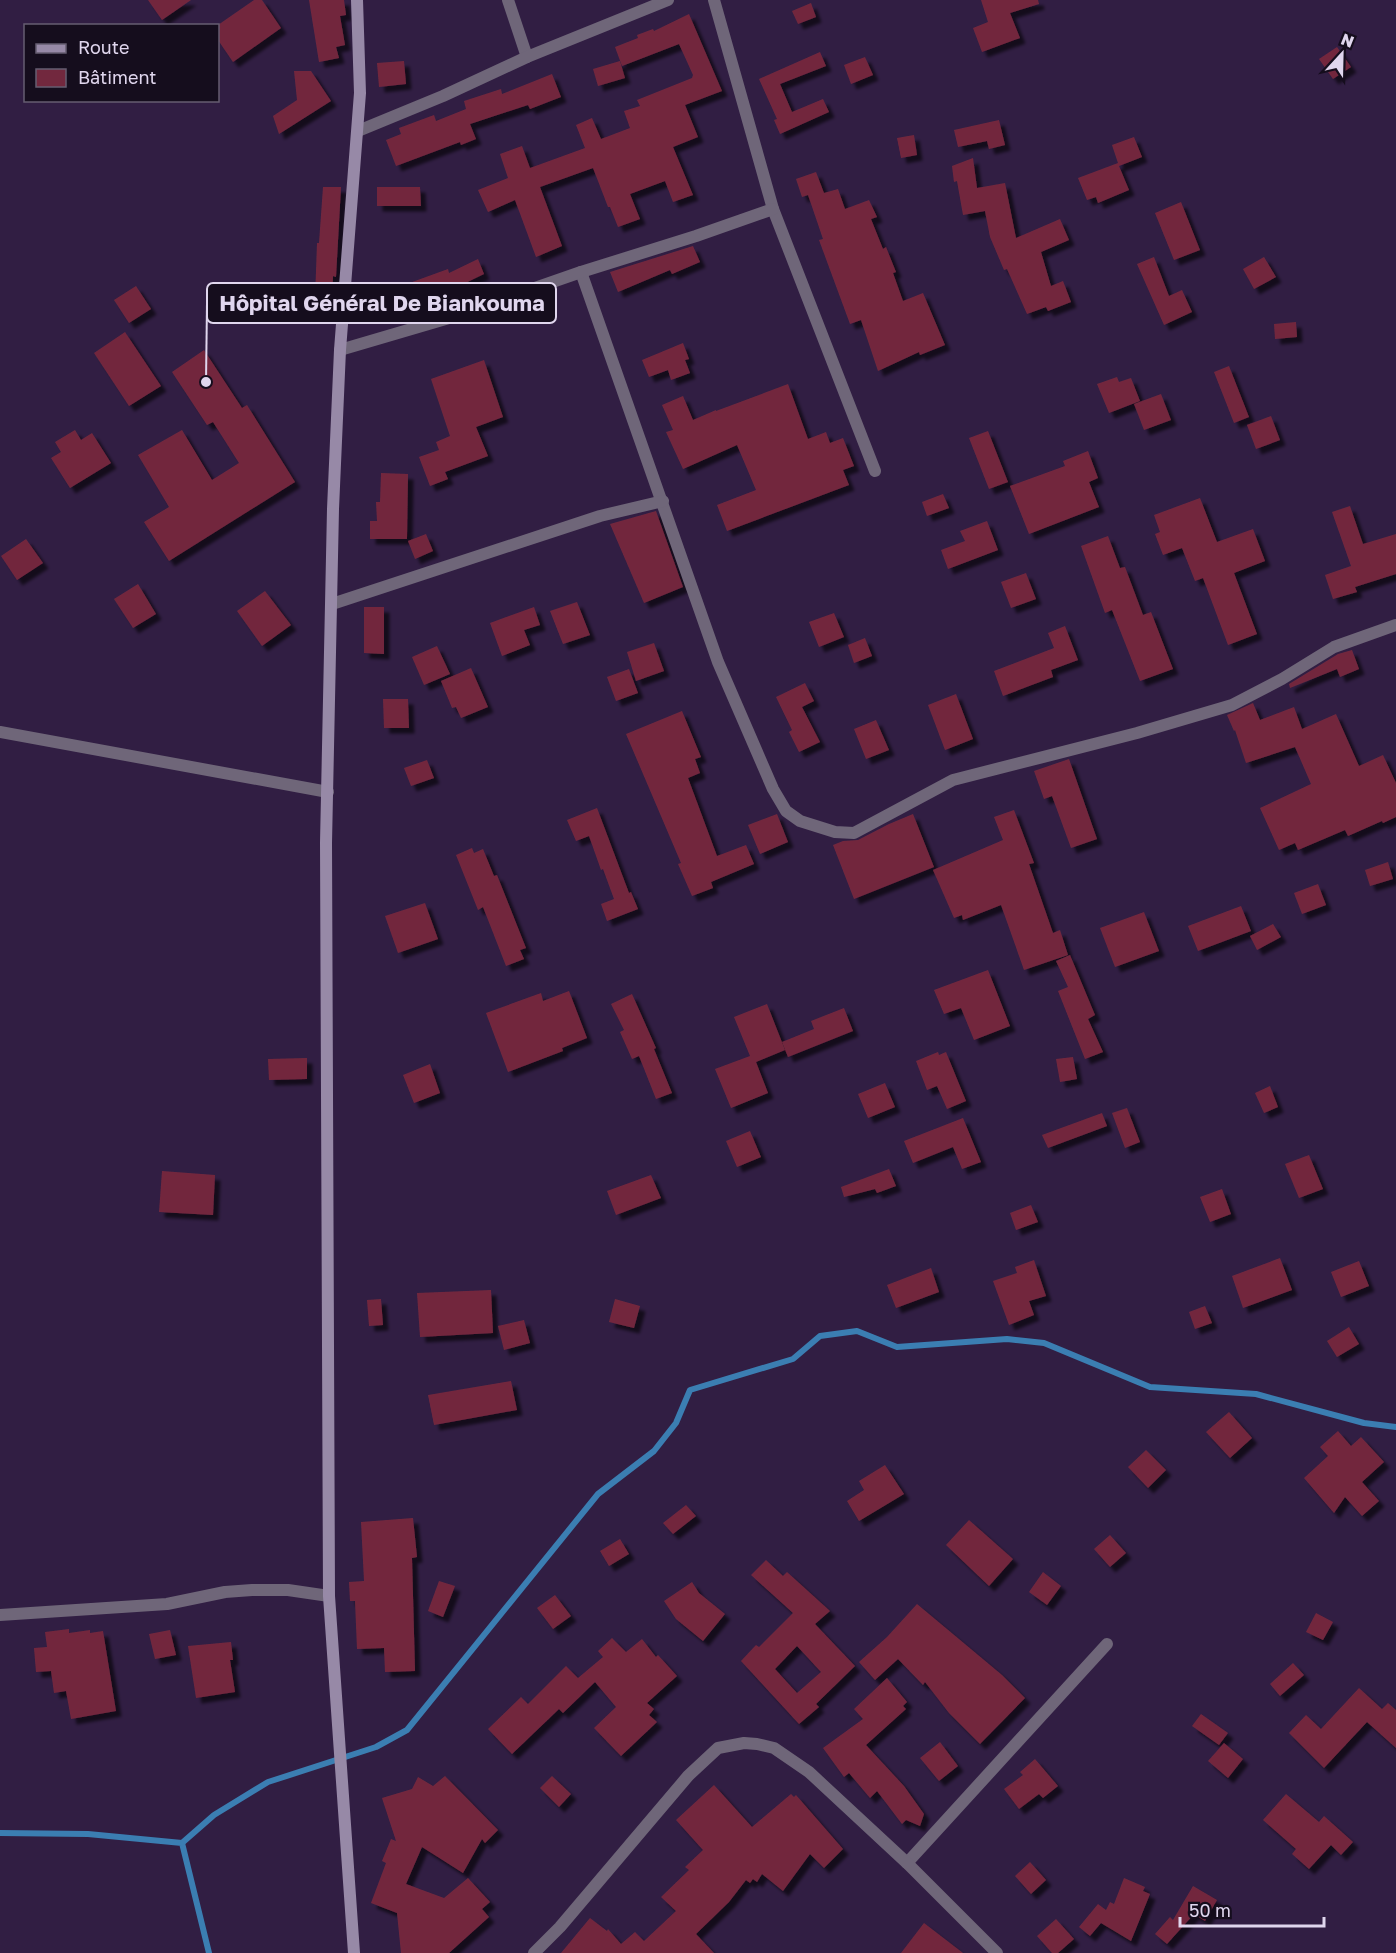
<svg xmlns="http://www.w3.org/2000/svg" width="1396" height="1953" viewBox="0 0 1396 1953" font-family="'Golos Text',sans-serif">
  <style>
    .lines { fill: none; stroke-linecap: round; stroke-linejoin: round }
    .stream { stroke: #3b7eb2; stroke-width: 6 }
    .building { fill: #72283e; fill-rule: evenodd; filter: url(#shadow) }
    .street { stroke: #6f6679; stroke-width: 12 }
    .secondary { stroke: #9789a7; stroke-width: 12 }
    .leader { fill: none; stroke: #e0d6ee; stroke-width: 2 }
    .callout-dot { fill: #e0d6ee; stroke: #150d1d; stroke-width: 2 }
    .callout { fill: #150d1d; stroke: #e0d6ee; stroke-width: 2 }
    .callout-label { font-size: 22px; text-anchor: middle; font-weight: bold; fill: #e0d6ee }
  </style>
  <defs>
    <filter id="shadow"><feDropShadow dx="5.5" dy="5.5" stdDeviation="1.5" flood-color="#0009"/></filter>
  </defs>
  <rect width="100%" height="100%" fill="#311e43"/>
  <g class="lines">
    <g class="stream">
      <polyline points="0,1833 88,1834 182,1843 209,1953"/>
      <polyline points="182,1843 214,1815 268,1782 376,1747 407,1730 598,1494 654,1451 676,1423 690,1390 793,1359 820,1336 857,1331 897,1347 1007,1339 1044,1343 1150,1387 1256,1394 1364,1423 1396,1427"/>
    </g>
  </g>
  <g class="building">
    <polygon points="148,0 191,0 162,20"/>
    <polygon points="254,0 262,0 281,28 233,62 218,40 218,25"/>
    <polygon points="309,0 344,0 346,15 340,16 345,45 336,47 339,58 319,62"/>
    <polygon points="981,0 1038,0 1039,4 1010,13 1020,38 982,52 973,28 988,22"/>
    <polygon points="811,3 816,17 798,24 792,11"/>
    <polygon points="689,14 722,91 685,105 698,137 673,147 693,195 673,202 665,181 630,194 640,219 618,227 610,207 608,207 593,168 540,187 562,246 536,257 515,200 488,212 478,190 508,178 500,154 522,146 530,168 585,148 576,125 592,118 601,139 630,128 624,111 640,106 637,100 692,78 693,75 679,44 622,66 615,47 638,38 637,35 653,29 654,31"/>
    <polygon points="1337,47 1351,67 1333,79 1319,59"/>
    <polygon points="820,52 826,66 780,84 792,112 823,99 829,112 780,134 774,120 777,119 759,79"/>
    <polygon points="865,57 873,75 851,84 844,65"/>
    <polygon points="404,61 406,84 379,87 377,63"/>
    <polygon points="620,61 625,78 598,86 593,69"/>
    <polygon points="294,71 311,71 331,101 279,134 273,116 297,100"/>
    <polygon points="552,74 561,97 530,109 528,105 470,124 476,139 461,145 460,142 396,166 386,140 401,134 399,128 434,115 436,121 466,109 464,101 501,89 502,94"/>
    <polygon points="999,120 1005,145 989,149 987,141 958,147 954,130"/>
    <polygon points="914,135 917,155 901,158 897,138"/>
    <polygon points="1134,137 1142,157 1119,166 1129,190 1098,203 1096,197 1087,200 1078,178 1118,163 1112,145"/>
    <polygon points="973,158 977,188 1005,183 1016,238 1060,219 1069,240 1041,252 1051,286 1063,281 1071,302 1048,311 1046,307 1027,314 1007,269 1004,270 990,237 985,211 963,215 957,181 954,182 952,166"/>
    <polygon points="816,172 824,193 838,189 845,209 869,200 877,217 871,219 883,249 886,247 896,272 893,273 903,301 923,293 945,345 920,355 919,352 878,371 861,320 850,324 819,240 823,239 808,195 802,197 796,179"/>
    <polygon points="323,187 341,187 336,277 333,276 332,300 315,299 317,243 319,243"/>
    <polygon points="377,187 420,187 421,206 377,206"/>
    <polygon points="1181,202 1200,250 1174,260 1155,213"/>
    <polygon points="693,246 700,262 672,274 670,270 618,292 610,272"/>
    <polygon points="1154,257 1169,296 1182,290 1192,312 1164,325 1137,264"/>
    <polygon points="1264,257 1276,277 1254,289 1243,269"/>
    <polygon points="478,259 484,274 455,288 411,305 404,285 448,269 449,273"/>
    <polygon points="136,286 151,309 129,323 114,300"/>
    <polygon points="1296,322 1297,337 1275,339 1274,324"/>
    <polygon points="125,332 161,386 129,406 94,353"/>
    <polygon points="683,343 689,359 685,360 690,373 671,380 668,370 649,377 642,360"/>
    <polygon points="204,350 242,408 247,405 295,482 169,561 144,522 169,507 138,455 182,430 212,480 239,463 213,422 207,425 172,372"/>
    <polygon points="484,360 503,417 476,427 488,456 445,472 448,479 430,486 419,457 439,450 436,442 450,436 431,379"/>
    <polygon points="1229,366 1249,417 1234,423 1214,372"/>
    <polygon points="1117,377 1119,382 1131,378 1140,401 1109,413 1097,384"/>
    <polygon points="788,384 808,439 826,432 830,443 843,438 854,466 843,470 849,485 727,531 717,505 756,490 737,445 683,469 666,432 673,430 662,405 683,396 693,420 716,410 716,411"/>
    <polygon points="1161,394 1171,420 1144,430 1134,404"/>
    <polygon points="1271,416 1280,440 1256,449 1247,425"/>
    <polygon points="75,430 81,440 92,433 111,463 70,488 51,458 61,452 55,442"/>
    <polygon points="988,431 1008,482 989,489 969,438"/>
    <polygon points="1088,451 1098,478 1089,482 1099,507 1029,534 1010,486 1065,466 1063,461"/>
    <polygon points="381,473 408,474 407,539 370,539 370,521 377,521 376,502 380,502"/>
    <polygon points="943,494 949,508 927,516 922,502"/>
    <polygon points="1200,498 1217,542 1253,529 1265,561 1234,573 1257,634 1228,645 1203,578 1195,581 1182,548 1163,555 1155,534 1160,532 1154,515"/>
    <polygon points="1350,506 1363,544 1396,534 1396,574 1355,587 1357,592 1333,599 1325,575 1351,566 1332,512"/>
    <polygon points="656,511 683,587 644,603 610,524"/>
    <polygon points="987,521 998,550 948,569 941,550 965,541 960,531"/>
    <polygon points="426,534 433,551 415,559 408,541"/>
    <polygon points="1108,536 1120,568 1125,567 1143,615 1151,612 1173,669 1140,681 1112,610 1105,613 1081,546"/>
    <polygon points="26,539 43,563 17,580 1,556"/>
    <polygon points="1026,573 1036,599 1011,608 1001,582"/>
    <polygon points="138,584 156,614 133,628 114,599"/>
    <polygon points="265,591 291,625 262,646 237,611"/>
    <polygon points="577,602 590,635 563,644 550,611"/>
    <polygon points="364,607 384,607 384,654 364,653"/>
    <polygon points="534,607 540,625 524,630 530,645 502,656 490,623"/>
    <polygon points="834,613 844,637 819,647 809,622"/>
    <polygon points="1065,626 1078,660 1051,670 1053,677 1003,696 994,671 1054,648 1048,633"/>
    <polygon points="865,638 872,656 854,663 848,645"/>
    <polygon points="654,643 664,671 636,681 627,652"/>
    <polygon points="437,646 450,674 424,685 412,657"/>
    <polygon points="1352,650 1359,669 1340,677 1337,669 1290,688 1289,684 1338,654"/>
    <polygon points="471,668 488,707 461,718 456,707 452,708 441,681"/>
    <polygon points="629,669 638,693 616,701 607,677"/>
    <polygon points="805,683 814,701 802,707 820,742 799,752 789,732 792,730 776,697"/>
    <polygon points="956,694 973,739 945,750 928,705"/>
    <polygon points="383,699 408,699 409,728 384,728"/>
    <polygon points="1253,703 1260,720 1294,707 1302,729 1336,714 1359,766 1383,755 1396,783 1396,817 1383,823 1382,821 1348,836 1345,830 1298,850 1295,843 1279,850 1260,808 1311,784 1295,747 1246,763 1235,730 1234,731 1227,715"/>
    <polygon points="682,711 701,757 695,759 700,773 688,778 717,856 746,845 754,864 711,882 713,888 692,896 678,864 681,863 626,734"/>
    <polygon points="876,720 889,750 866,759 854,729"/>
    <polygon points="1069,759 1097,839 1071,848 1052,796 1044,799 1034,771"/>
    <polygon points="427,760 434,778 411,786 404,768"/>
    <polygon points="597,808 629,893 631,892 638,909 607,921 601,904 614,899 603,869 601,870 589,836 576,841 567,820"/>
    <polygon points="1014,810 1034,863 1029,864 1053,933 1060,930 1068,955 1024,970 1001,905 963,920 962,915 954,918 933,870 1003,840 994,817"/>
    <polygon points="777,814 788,842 760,854 748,825"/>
    <polygon points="913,814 934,867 854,899 833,845 843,841 858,840 889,824"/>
    <polygon points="472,848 474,853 483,849 494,876 497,875 526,948 520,950 524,959 506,966 483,907 478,910 456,855"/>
    <polygon points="1388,862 1393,879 1370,886 1365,870"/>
    <polygon points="1318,884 1326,905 1302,914 1294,893"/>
    <polygon points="425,903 438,939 398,953 385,916"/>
    <polygon points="1241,906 1251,931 1198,951 1188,926"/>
    <polygon points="1144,912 1159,951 1115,967 1100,928"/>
    <polygon points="1273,924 1281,937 1257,950 1250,936"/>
    <polygon points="1070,955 1095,1015 1088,1019 1103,1052 1085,1059 1058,991 1068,987 1056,961"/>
    <polygon points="988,970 1010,1026 974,1040 961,1008 944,1014 934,990"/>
    <polygon points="569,991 587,1038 562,1048 563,1051 508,1072 486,1013 541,993 543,1001"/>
    <polygon points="632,994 656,1048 654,1049 672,1093 656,1099 639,1056 632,1059 620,1032 624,1030 611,1004"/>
    <polygon points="767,1004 785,1050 756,1062 768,1093 731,1108 715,1069 750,1056 734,1017"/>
    <polygon points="844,1008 853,1031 788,1057 782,1042 814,1029 811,1021"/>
    <polygon points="938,1052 939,1055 946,1052 966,1101 947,1109 937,1086 927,1090 916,1061"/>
    <polygon points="1073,1057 1077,1079 1060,1082 1056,1059"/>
    <polygon points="307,1058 307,1079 269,1080 268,1059"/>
    <polygon points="430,1064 440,1093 414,1103 403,1075"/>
    <polygon points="885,1083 895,1107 868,1118 858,1094"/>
    <polygon points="1270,1086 1278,1107 1264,1113 1255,1093"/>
    <polygon points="1127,1108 1140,1142 1125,1148 1112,1113"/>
    <polygon points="1102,1113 1107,1126 1048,1148 1042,1135"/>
    <polygon points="963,1118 981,1162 962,1169 953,1147 913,1163 904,1141"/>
    <polygon points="750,1131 761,1157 737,1167 726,1141"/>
    <polygon points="1309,1155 1323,1189 1299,1198 1285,1164"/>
    <polygon points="889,1169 896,1186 877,1193 875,1189 844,1197 841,1187"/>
    <polygon points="162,1171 215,1175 213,1215 159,1212"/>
    <polygon points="651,1175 661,1198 616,1215 607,1191"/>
    <polygon points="1222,1189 1231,1214 1210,1222 1200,1197"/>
    <polygon points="1031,1205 1038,1222 1016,1230 1010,1213"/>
    <polygon points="1280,1258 1292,1290 1243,1308 1232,1276"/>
    <polygon points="1034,1260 1046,1296 1029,1301 1034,1315 1009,1325 993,1281 1017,1273 1015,1267"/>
    <polygon points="1359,1261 1369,1286 1341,1297 1331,1272"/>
    <polygon points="931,1268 939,1292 896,1308 887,1285"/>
    <polygon points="491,1290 493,1333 420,1337 417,1293"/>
    <polygon points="381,1299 383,1325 369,1326 367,1300"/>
    <polygon points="615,1299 640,1306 634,1328 609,1322"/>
    <polygon points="1205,1306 1212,1323 1195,1329 1189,1312"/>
    <polygon points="524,1320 530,1343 504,1350 498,1326"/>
    <polygon points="1349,1327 1359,1344 1337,1357 1327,1341"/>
    <polygon points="511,1381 517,1410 434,1425 428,1395"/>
    <polygon points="1229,1412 1252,1438 1230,1458 1206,1432"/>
    <polygon points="1338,1431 1351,1446 1361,1437 1384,1462 1362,1482 1379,1501 1362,1516 1345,1497 1334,1513 1304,1478 1328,1456 1320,1447"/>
    <polygon points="1146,1450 1166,1470 1148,1488 1128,1467"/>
    <polygon points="885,1465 904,1494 859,1521 847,1501 864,1490 859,1481"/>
    <polygon points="686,1505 696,1516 673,1534 663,1523"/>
    <polygon points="413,1518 417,1557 412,1558 415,1671 385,1672 384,1648 357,1649 355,1601 350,1601 349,1582 364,1581 361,1522"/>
    <polygon points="969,1520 1013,1559 989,1586 946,1545"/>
    <polygon points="1110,1535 1126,1553 1110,1567 1094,1549"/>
    <polygon points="620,1539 629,1554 609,1566 600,1551"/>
    <path d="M 766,1560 L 783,1576 L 787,1572 L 830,1611 L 815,1624 L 855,1666 L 816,1704 L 819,1707 L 799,1724 L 741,1661 L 756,1645 L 759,1647 L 793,1613 L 751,1575 ZM 797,1646 L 821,1672 L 797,1693 L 775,1669 Z"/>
    <polygon points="1043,1572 1061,1586 1047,1605 1029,1592"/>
    <polygon points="439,1581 455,1586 443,1617 428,1611"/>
    <polygon points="692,1582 699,1593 725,1614 703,1641 676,1619 664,1601"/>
    <polygon points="555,1595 571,1616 553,1629 537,1608"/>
    <polygon points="917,1604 1002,1675 1025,1698 980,1744 949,1713 925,1682 923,1685 898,1659 875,1680 859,1662 887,1637"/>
    <polygon points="1316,1613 1333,1622 1323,1640 1306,1632"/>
    <polygon points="69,1629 69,1633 90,1630 90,1633 103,1631 116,1711 71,1719 66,1691 54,1693 51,1671 36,1672 34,1648 47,1647 45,1632"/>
    <polygon points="170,1630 176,1655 155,1659 149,1634"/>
    <polygon points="612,1638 626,1652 642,1639 656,1657 658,1655 677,1676 647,1703 654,1709 649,1715 657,1722 621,1756 594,1728 616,1707 595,1682 563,1713 559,1709 512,1754 488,1729 521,1697 528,1704 566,1666 578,1678 603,1657 598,1651"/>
    <polygon points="231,1642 233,1660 230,1660 235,1692 196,1698 188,1646"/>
    <polygon points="1293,1663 1304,1675 1280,1696 1270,1684"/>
    <polygon points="887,1678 907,1702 903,1706 906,1709 866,1745 904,1786 924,1814 920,1826 906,1820 902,1824 877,1791 870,1798 849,1773 844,1777 823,1748 863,1719 854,1709"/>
    <polygon points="1359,1688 1382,1709 1388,1703 1396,1710 1396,1748 1367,1722 1324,1768 1289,1733 1306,1715 1321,1729"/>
    <polygon points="1201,1714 1228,1733 1219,1745 1192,1726"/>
    <polygon points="940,1742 958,1766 939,1781 920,1758"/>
    <polygon points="1224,1743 1243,1759 1228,1778 1208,1761"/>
    <polygon points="1035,1759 1058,1786 1043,1798 1039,1794 1019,1809 1004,1789 1023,1775 1020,1772"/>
    <polygon points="445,1776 498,1830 485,1843 482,1839 463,1873 422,1847 406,1884 444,1898 468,1878 490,1902 482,1909 489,1917 449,1953 401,1953 397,1913 371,1903 386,1863 382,1861 391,1839 396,1841 382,1798 412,1789 418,1777 433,1786"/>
    <polygon points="552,1776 571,1794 559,1807 540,1788"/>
    <polygon points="714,1785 752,1827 791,1794 794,1797 796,1795 843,1849 824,1868 810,1854 783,1891 762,1874 757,1882 753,1879 750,1883 746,1880 729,1902 696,1934 714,1953 561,1953 590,1918 607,1931 608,1929 621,1944 635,1932 644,1941 676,1911 661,1897 689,1870 685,1867 703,1850 676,1820"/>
    <polygon points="1286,1794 1319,1822 1324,1816 1353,1842 1341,1855 1331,1845 1309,1869 1292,1854 1296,1849 1263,1820"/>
    <polygon points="1030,1862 1046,1880 1031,1894 1015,1876"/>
    <polygon points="1124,1878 1145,1887 1143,1891 1150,1894 1131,1941 1101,1923 1090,1936 1079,1927 1098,1904 1106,1910 1110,1902 1114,1904"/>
    <polygon points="1193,1886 1217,1900 1205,1921 1194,1914 1167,1944 1155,1934 1170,1917 1173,1920"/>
    <polygon points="1056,1919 1074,1939 1058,1953 1052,1953 1037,1936"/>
    <polygon points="924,1923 963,1953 901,1953"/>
  </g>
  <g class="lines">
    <g class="street">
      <polyline points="508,0 527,57"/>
      <polyline points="714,0 773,209 875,471"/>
      <polyline points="358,131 443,96 527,57 668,0"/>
      <polyline points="581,272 718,662 773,789 786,811 800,821 835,832 854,833 953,780 1137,733 1232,705 1282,679 1334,647 1396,625"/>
      <polyline points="340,350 449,318 581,272 696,236 773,209"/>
      <polyline points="332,604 600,516 663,501"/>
      <polyline points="0,732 328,792"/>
      <polyline points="0,1615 167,1604 225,1592 252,1590 288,1590 329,1596"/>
      <polyline points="907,1863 1107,1644"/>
      <polyline points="534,1953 560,1927 688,1776 718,1748 744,1743 757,1744 774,1748 809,1772 907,1863 997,1953"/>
    </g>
    <polyline class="secondary" points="354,1953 329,1596 326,843 333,509 340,350 360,93 357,0"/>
  </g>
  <path class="leader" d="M206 382L207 303"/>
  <circle class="callout-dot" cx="206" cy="382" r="6"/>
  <rect class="callout" x="207" y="283" width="349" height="40" rx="6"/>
  <g class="callout-label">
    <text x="382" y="311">Hôpital Général De Biankouma</text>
  </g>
  <rect x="24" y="24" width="195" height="78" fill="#150d1d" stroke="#665d71" stroke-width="1.5"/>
  <rect x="36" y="44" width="30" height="9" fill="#9789a7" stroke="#665d71" stroke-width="1.5"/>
  <text x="78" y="54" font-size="18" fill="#e0d6ee">Route</text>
  <rect x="36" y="69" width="30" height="18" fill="#72283e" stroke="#665d71" stroke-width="1.5"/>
  <text x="78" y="84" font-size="18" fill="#e0d6ee">Bâtiment</text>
  <g transform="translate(1342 54) rotate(22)" stroke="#150d1d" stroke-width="4.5" paint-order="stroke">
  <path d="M0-4.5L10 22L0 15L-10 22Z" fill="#e0d6ee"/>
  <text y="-9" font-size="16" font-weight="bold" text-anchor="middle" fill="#e0d6ee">N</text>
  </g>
  <path d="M1180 1917v9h144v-9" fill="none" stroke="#e0d6ee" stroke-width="3"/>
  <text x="1189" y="1917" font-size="18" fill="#e0d6ee" stroke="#150d1d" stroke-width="4.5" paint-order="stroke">50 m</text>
</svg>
